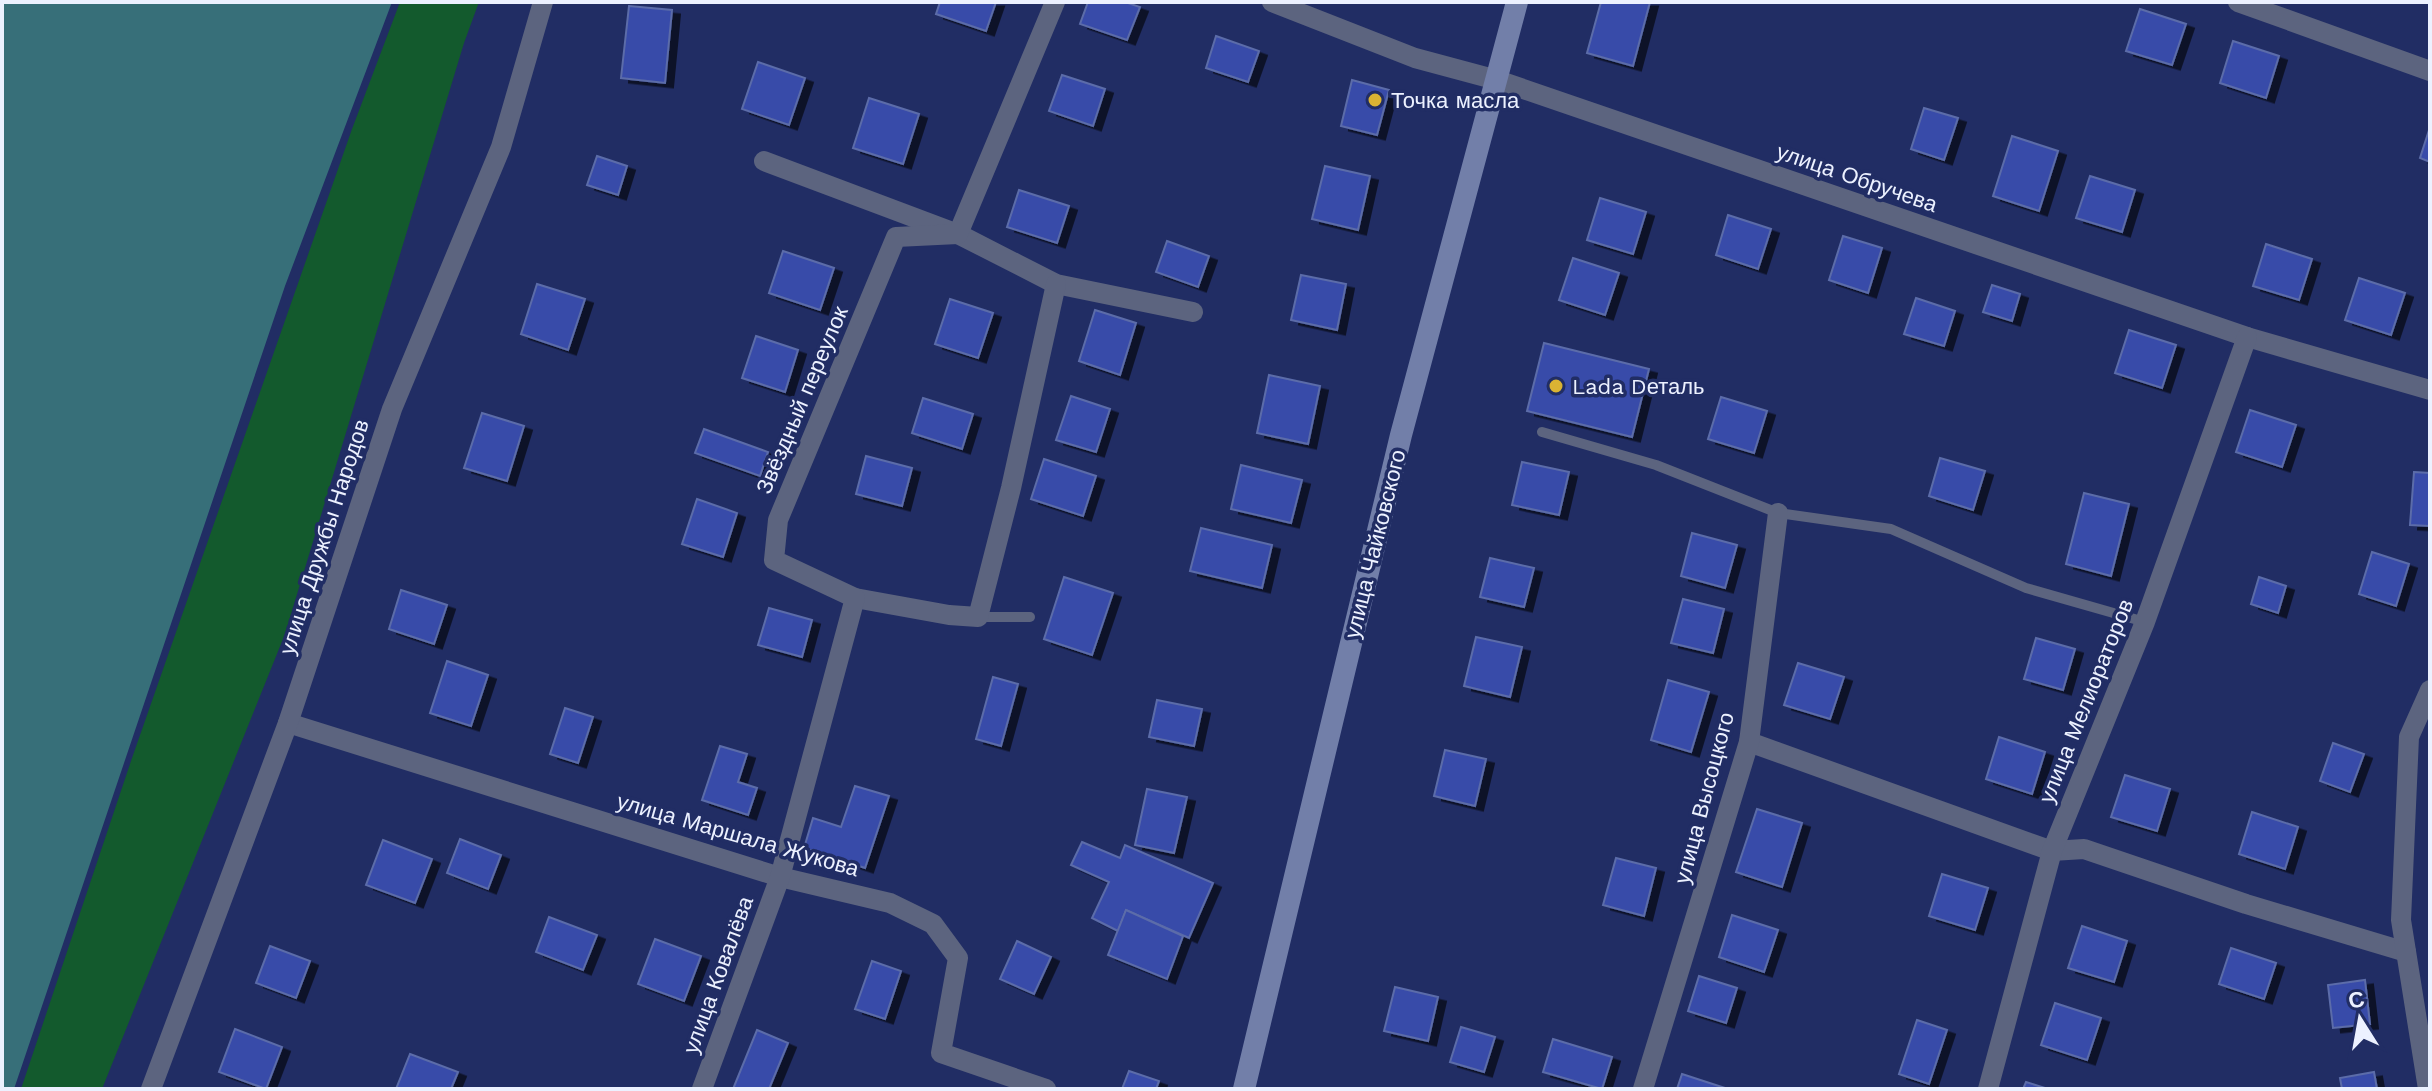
<svg xmlns="http://www.w3.org/2000/svg" width="2432" height="1091" viewBox="0 0 2432 1091" font-family="'Work Sans',sans-serif">
  <style>
    .green { fill: #135a2d }
    .water { fill: #376f79 }
    .building { fill: #394ba9; stroke: #5b6ca9; stroke-width: 2; filter: url(#shadow) }
    .lines { fill: none; stroke-linecap: round; stroke-linejoin: round }
    .service { stroke: #5c647f; stroke-width: 10 }
    .minor { stroke: #5c647f; stroke-width: 20 }
    .secondary { stroke: #727fa9; stroke-width: 22 }
    .poi-dot { fill: #dab333; stroke: #212d64; stroke-width: 3 }
    .labels { text-anchor: middle; dominant-baseline: central; stroke-width: 7; stroke-linejoin: round; paint-order: stroke }
    .poi-label { font-size: 22px; fill: #ecf1ff; stroke: #212d64; text-anchor: start }
    .street-label { font-size: 22px; fill: #ecf1ff; stroke: #212d64 }
  </style>
  <defs>
    <filter id="shadow"><feDropShadow dx="8" dy="4.5" stdDeviation="0" flood-color="#0009"/></filter>
  </defs>
  <rect width="100%" height="100%" fill="#212d64"/>
  <polygon class="green" points="400,2 479,2 464,43 285,634 102,1089 21,1089 132,758 352,129"/>
  <polygon class="water" points="2,2 392,2 285,286 14,1089 2,1089"/>
  <g class="building">
    <polygon points="940,2 996,2 986,31 936,14"/>
    <polygon points="1088,2 1125,2 1140,7 1127,40 1080,24"/>
    <polygon points="1601,2 1650,2 1633,66 1587,53"/>
    <polygon points="629,6 672,10 665,83 621,78"/>
    <polygon points="2140,9 2186,24 2172,65 2126,51"/>
    <polygon points="1216,36 1259,51 1248,82 1206,68"/>
    <polygon points="2233,41 2279,56 2266,98 2220,83"/>
    <polygon points="758,62 805,78 789,125 742,109"/>
    <polygon points="1062,75 1105,89 1093,126 1049,111"/>
    <polygon points="1352,80 1389,90 1377,135 1341,126"/>
    <polygon points="869,98 919,114 903,164 853,148"/>
    <polygon points="1924,108 1958,118 1944,160 1911,149"/>
    <polygon points="2430,127 2430,162 2420,158"/>
    <polygon points="2012,136 2058,151 2039,211 1993,196"/>
    <polygon points="597,156 627,166 618,195 587,185"/>
    <polygon points="1325,166 1370,176 1358,230 1312,219"/>
    <polygon points="2090,176 2135,190 2122,232 2076,218"/>
    <polygon points="1019,190 1069,206 1057,243 1007,227"/>
    <polygon points="1600,198 1646,212 1633,254 1587,240"/>
    <polygon points="1728,215 1771,229 1758,269 1716,255"/>
    <polygon points="1843,236 1882,248 1868,293 1829,280"/>
    <polygon points="1167,241 1209,256 1198,287 1156,272"/>
    <polygon points="2266,244 2312,259 2299,300 2253,286"/>
    <polygon points="783,251 834,268 820,310 769,293"/>
    <polygon points="1573,258 1619,273 1605,315 1559,300"/>
    <polygon points="1301,275 1346,284 1337,330 1291,320"/>
    <polygon points="2359,278 2405,293 2391,335 2345,320"/>
    <polygon points="537,284 585,299 568,350 521,334"/>
    <polygon points="1992,285 2020,294 2012,321 1983,312"/>
    <polygon points="1916,298 1955,311 1944,346 1904,334"/>
    <polygon points="950,299 993,313 978,358 935,344"/>
    <polygon points="1095,310 1136,323 1120,375 1079,361"/>
    <polygon points="2129,330 2176,345 2162,388 2115,373"/>
    <polygon points="756,336 798,350 785,392 742,378"/>
    <polygon points="1544,343 1649,369 1632,437 1527,411"/>
    <polygon points="1269,375 1320,386 1308,444 1257,433"/>
    <polygon points="1071,396 1110,409 1096,452 1056,440"/>
    <polygon points="1721,397 1767,411 1754,453 1708,439"/>
    <polygon points="923,398 973,414 962,449 912,433"/>
    <polygon points="2250,410 2296,425 2282,467 2236,452"/>
    <polygon points="482,413 524,426 507,481 464,468"/>
    <polygon points="704,429 768,452 760,476 695,453"/>
    <polygon points="866,456 912,468 902,506 856,494"/>
    <polygon points="1940,458 1985,471 1973,510 1929,496"/>
    <polygon points="1044,459 1096,476 1083,516 1031,499"/>
    <polygon points="1522,462 1569,472 1559,515 1512,505"/>
    <polygon points="1241,465 1302,480 1291,523 1231,509"/>
    <polygon points="2414,472 2430,473 2430,526 2410,525"/>
    <polygon points="2084,493 2129,504 2111,576 2066,564"/>
    <polygon points="697,499 737,513 723,557 682,544"/>
    <polygon points="1201,528 1272,545 1262,588 1190,571"/>
    <polygon points="1692,533 1737,545 1725,588 1681,576"/>
    <polygon points="2372,552 2409,564 2396,606 2359,594"/>
    <polygon points="1490,558 1534,568 1524,607 1480,597"/>
    <polygon points="1064,577 1113,593 1092,655 1044,639"/>
    <polygon points="2259,577 2286,586 2278,613 2251,604"/>
    <polygon points="401,590 447,605 434,644 389,629"/>
    <polygon points="1683,599 1724,609 1713,653 1671,643"/>
    <polygon points="769,608 812,620 802,657 758,645"/>
    <polygon points="1476,637 1522,647 1510,697 1464,686"/>
    <polygon points="2036,638 2075,649 2063,690 2024,679"/>
    <polygon points="447,661 488,675 471,726 430,713"/>
    <polygon points="1798,663 1844,677 1830,719 1784,705"/>
    <polygon points="993,677 1018,684 1001,746 976,739"/>
    <polygon points="1668,680 1709,692 1691,752 1651,740"/>
    <polygon points="1157,700 1202,709 1194,746 1149,737"/>
    <polygon points="565,708 593,717 578,763 550,754"/>
    <polygon points="1999,737 2045,752 2032,794 1986,779"/>
    <polygon points="2333,743 2364,754 2350,792 2320,781"/>
    <polygon points="720,746 747,754 738,782 757,788 748,815 702,800"/>
    <polygon points="1445,750 1486,759 1475,806 1434,796"/>
    <polygon points="2125,775 2170,789 2157,831 2111,817"/>
    <polygon points="855,786 889,796 865,868 804,848 813,818 841,827"/>
    <polygon points="1147,789 1187,797 1174,853 1135,845"/>
    <polygon points="1757,809 1802,823 1782,887 1736,872"/>
    <polygon points="2252,812 2298,827 2285,869 2239,854"/>
    <polygon points="460,839 501,855 488,889 447,873"/>
    <polygon points="383,840 432,859 415,903 366,885"/>
    <polygon points="1082,842 1120,858 1125,845 1213,883 1189,938 1126,910 1118,931 1092,918 1109,882 1071,865"/>
    <polygon points="1616,858 1656,868 1644,916 1603,905"/>
    <polygon points="1942,874 1988,888 1975,930 1929,916"/>
    <polygon points="1126,910 1183,936 1167,979 1108,955"/>
    <polygon points="1732,915 1778,930 1764,972 1719,957"/>
    <polygon points="549,917 597,935 583,970 536,952"/>
    <polygon points="2082,926 2127,941 2114,982 2068,968"/>
    <polygon points="655,939 701,956 684,1001 638,984"/>
    <polygon points="1017,941 1051,957 1034,994 1000,979"/>
    <polygon points="270,946 310,961 296,998 256,983"/>
    <polygon points="2231,948 2276,963 2264,999 2219,984"/>
    <polygon points="872,961 901,971 885,1019 855,1009"/>
    <polygon points="1699,976 1737,988 1726,1023 1688,1011"/>
    <polygon points="2365,980 2370,1024 2333,1028 2328,985"/>
    <polygon points="1395,987 1438,997 1428,1041 1384,1031"/>
    <polygon points="2055,1003 2101,1018 2087,1060 2041,1045"/>
    <polygon points="1917,1020 1947,1030 1929,1084 1899,1074"/>
    <polygon points="1461,1027 1495,1037 1484,1072 1450,1062"/>
    <polygon points="235,1029 282,1047 266,1089 219,1072"/>
    <polygon points="757,1030 788,1043 769,1089 733,1089"/>
    <polygon points="1553,1039 1612,1057 1602,1089 1543,1072"/>
    <polygon points="410,1054 458,1072 451,1089 396,1089"/>
    <polygon points="1129,1071 1159,1081 1156,1089 1122,1089"/>
    <polygon points="2374,1072 2377,1089 2342,1089 2340,1078"/>
    <polygon points="1682,1074 1728,1089 1677,1089"/>
    <polygon points="2026,1082 2048,1089 2023,1089"/>
  </g>
  <g class="lines">
    <g class="service">
      <polyline points="1542,432 1656,465 1778,513 1891,529 2026,588 2145,622"/>
      <polyline points="978,617 1030,617"/>
    </g>
    <g class="minor">
      <polyline points="1272,2 1415,58 1497,80 2247,337 2430,390"/>
      <polyline points="2238,2 2430,71"/>
      <polyline points="764,161 958,234 1056,284 1193,312"/>
      <polyline points="855,598 949,615 978,617 1011,488 1056,284"/>
      <polyline points="288,723 780,877 890,903 933,924 958,958 941,1053 1046,1089"/>
      <polyline points="1749,742 2052,851 2084,849 2246,904 2406,952"/>
      <polyline points="151,1089 288,723 392,409 501,147 543,2"/>
      <polyline points="702,1089 780,877 855,598 774,560 778,520 896,237 958,234 1055,2"/>
      <polyline points="1643,1089 1749,742 1778,513"/>
      <polyline points="1988,1089 2052,851 2145,622 2247,337"/>
      <polyline points="2428,1089 2401,920 2409,737 2430,690"/>
    </g>
    <polyline class="secondary" points="1244,1089 1401,435 1517,2"/>
  </g>
  <g class="poi-dot">
    <circle cx="1375" cy="100" r="8"/>
    <circle cx="1556" cy="386" r="8"/>
  </g>
  <g class="labels">
    <g class="poi-label">
      <text x="1391" y="100">Точка масла</text>
      <text x="1572" y="386">Lada Dеталь</text>
    </g>
    <g class="street-label">
      <text transform="translate(1857 178) rotate(19)">улица Обручева</text>
      <text transform="translate(802 400) rotate(-67)">Звёздный переулок</text>
      <text transform="translate(324 537) rotate(-72)">улица Дружбы Народов</text>
      <text transform="translate(1375 544) rotate(-76)">улица Чайковского</text>
      <text transform="translate(2086 701) rotate(-68)">улица Мелиораторов</text>
      <text transform="translate(1704 798) rotate(-75)">улица Высоцкого</text>
      <text transform="translate(738 835) rotate(16)">улица Маршала Жукова</text>
      <text transform="translate(718 975) rotate(-70)">улица Ковалёва</text>
    </g>
  </g>
  <rect width="2432" height="1091" fill="none" stroke="#ecf1ff" stroke-width="8"/>
  <g transform="translate(2360 1019) rotate(349)" stroke="#212d64" stroke-width="6" paint-order="stroke">
  <path d="M0-6L14 30L0 20L-14 30Z" fill="#ecf1ff"/>
  <text y="-12" font-size="22" font-weight="bold" text-anchor="middle" fill="#ecf1ff">С</text>
  </g>
</svg>
